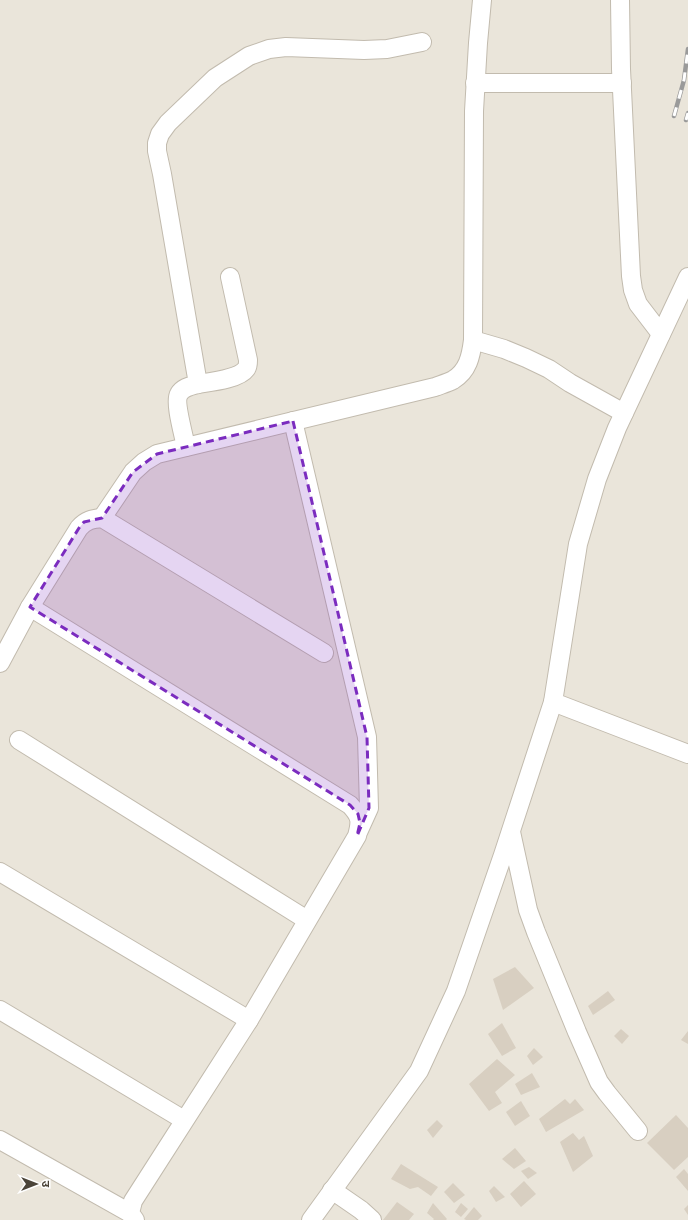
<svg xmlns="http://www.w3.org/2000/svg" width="688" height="1220" viewBox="0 0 688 1220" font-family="'Fira Sans Condensed','Noto Sans Devanagari',sans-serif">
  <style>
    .residential { fill: #eae5da }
    .building { fill: #d8cfc1 }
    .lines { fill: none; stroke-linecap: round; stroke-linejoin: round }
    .minor-casing { stroke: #c2bbae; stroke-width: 20 }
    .minor { stroke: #fff; stroke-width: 18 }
    .rail-casing { stroke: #9a9a9a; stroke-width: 4.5 }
    .rail { stroke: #fff; stroke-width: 3; stroke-dasharray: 9; stroke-linecap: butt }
    .marked { fill: #7b2cbf; fill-opacity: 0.2; stroke: #7b2cbf; stroke-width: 3; stroke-dasharray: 8 5; stroke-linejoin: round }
  </style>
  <rect width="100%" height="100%" fill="#f6f3ec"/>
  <rect class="residential" x="0" y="0" width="688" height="1220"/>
  <g class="building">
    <polygon points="515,967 534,988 503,1010 493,979"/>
    <polygon points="608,991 615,1000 593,1015 588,1006"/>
    <polygon points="502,1023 516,1048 502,1056 488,1034"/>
    <polygon points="621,1029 629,1036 622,1044 614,1036"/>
    <polygon points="688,1031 688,1044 681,1040"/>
    <polygon points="534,1048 543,1057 533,1065 527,1056"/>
    <polygon points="497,1059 515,1075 495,1092 502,1103 489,1111 469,1084"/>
    <polygon points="532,1073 540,1087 521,1095 515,1084"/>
    <polygon points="565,1099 570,1104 575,1099 584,1110 546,1132 539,1119"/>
    <polygon points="521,1101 530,1116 515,1126 506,1112"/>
    <polygon points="676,1115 688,1128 688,1157 674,1170 647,1143"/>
    <polygon points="437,1120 443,1126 433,1138 427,1130"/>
    <polygon points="573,1133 579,1140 584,1136 593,1156 573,1172 560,1142"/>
    <polygon points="515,1148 526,1161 514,1169 502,1159"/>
    <polygon points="401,1164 438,1187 431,1196 418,1187 410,1189 391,1179"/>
    <polygon points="529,1167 537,1173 528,1179 521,1171"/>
    <polygon points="684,1169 688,1174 688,1191 676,1177"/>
    <polygon points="524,1181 536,1194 521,1207 510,1194"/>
    <polygon points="453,1183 465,1195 454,1203 444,1192"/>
    <polygon points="494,1186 505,1197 496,1202 489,1191"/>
    <polygon points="397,1202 414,1214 409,1220 383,1220"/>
    <polygon points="433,1203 447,1219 446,1220 433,1220 434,1219 427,1213"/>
    <polygon points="461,1203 468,1209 461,1217 455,1212"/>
    <polygon points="688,1205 688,1215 684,1209"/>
    <polygon points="474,1207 482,1216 478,1220 466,1220 464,1219"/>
  </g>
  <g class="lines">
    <g class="minor-casing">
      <g id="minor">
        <polyline points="620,0 621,69 631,276 633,290 638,304 661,334"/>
        <polyline points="475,83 622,83"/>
        <polyline points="473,340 504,349 526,358 549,369 570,383 624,413"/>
        <path d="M 198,384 C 210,382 239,379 246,369 C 248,367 248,363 248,360 L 230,277"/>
        <polyline points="293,421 367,737 369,808 359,830"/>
        <path d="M 186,447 C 184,436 174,402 179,394 C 183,387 191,386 198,384 L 162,174 L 157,151 L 157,143 L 160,134 L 168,123 L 215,78 L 249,56 L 269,49 L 286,47 L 364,50 L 387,49 L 422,42"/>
        <path d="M 102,518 L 133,472 L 144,462 L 157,454 L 435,387 C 440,385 447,383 453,380 C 468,371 471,356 473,340 L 474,111 L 478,43 L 482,0"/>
        <path d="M 30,607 L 350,805 C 361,817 361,821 357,836 L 249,1020 L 133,1201 L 130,1213 L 135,1220"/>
        <path d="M 0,663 L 30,607 L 79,528 C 86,520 92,519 102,518 L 324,653"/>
        <polyline points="553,702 688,754"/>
        <polyline points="19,740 307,920"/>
        <polyline points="511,832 528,910 536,932 577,1032 599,1082 607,1093 638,1131"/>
        <polyline points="0,872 249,1020"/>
        <polyline points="0,1010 184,1120"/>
        <polyline points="0,1140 130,1213"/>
        <polyline points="332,1190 361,1210 372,1220"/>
        <polyline points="311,1220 419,1071 456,991 503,855 553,702 578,544 597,479 617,428 688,277"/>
      </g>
    </g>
    <use href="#minor" class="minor"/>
    <g class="rail-casing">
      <g id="rail">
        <polyline points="674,116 684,80 688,49"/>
        <polyline points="686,120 688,113"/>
      </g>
    </g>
    <use href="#rail" class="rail"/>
  </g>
  <path class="marked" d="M 293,421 L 367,737 L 369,808 L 357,836 L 360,823 L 358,814 L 350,805 L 30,607 L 79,528 L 84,522 L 102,518 L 133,472 L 157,454 Z"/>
  <g transform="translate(36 1184) rotate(90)" stroke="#ffffff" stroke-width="3" paint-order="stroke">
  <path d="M0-3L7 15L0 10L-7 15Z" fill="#4b4439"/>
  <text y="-6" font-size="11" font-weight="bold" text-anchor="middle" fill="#4b4439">उ</text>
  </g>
</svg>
